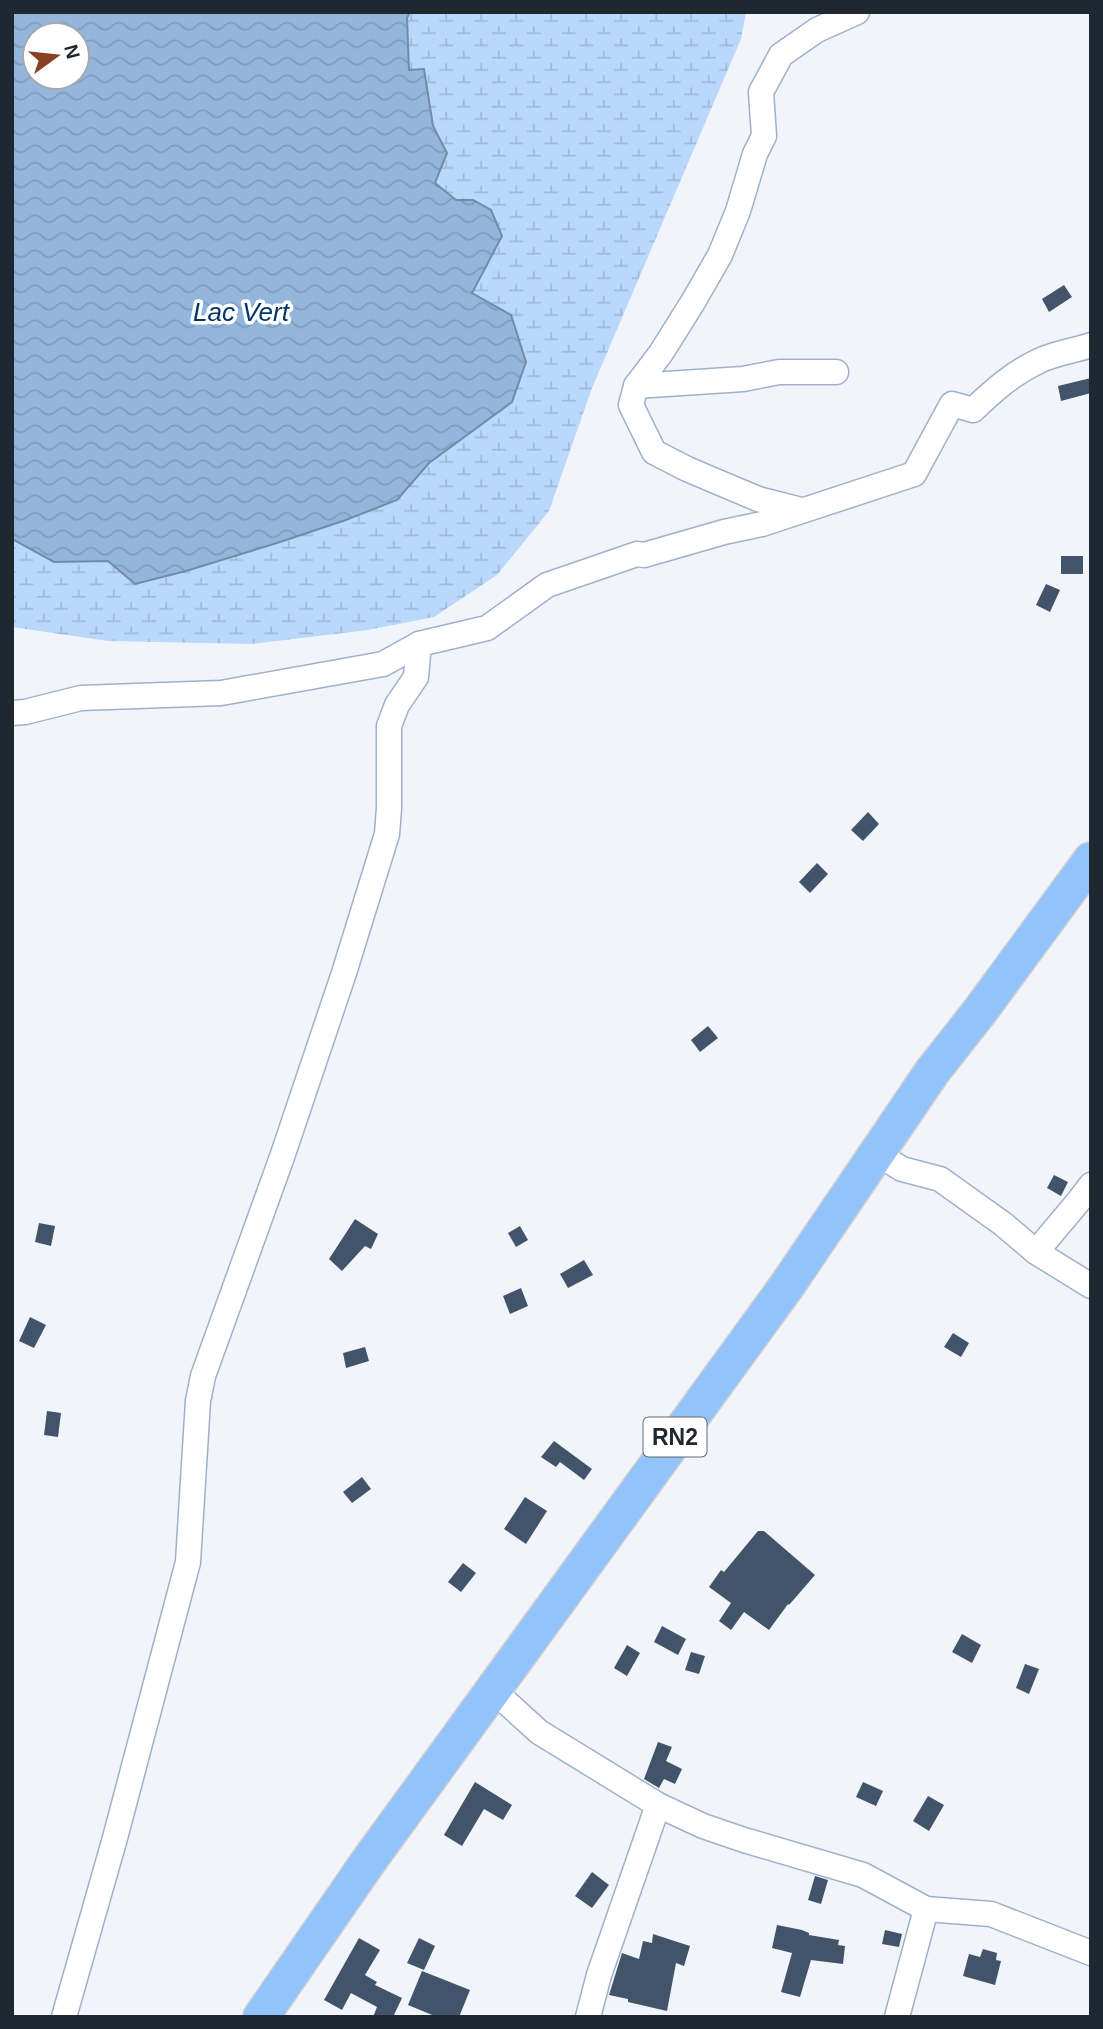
<svg xmlns="http://www.w3.org/2000/svg" width="1103" height="2029" viewBox="0 0 1103 2029" font-family="Helvetica,sans-serif">
  <style>
    .wetland { fill: url(#wetland-marsh) }
    .water { fill: url(#water-waves); stroke: #718ba9; stroke-width: 2; fill-rule: evenodd }
    .building { fill: #425469 }
    .lines { fill: none; stroke-linecap: round; stroke-linejoin: round }
    .minor-casing { stroke: #9db2ca; stroke-width: 27 }
    .highway-casing { stroke: #cecfd1; stroke-width: 38 }
    .minor { stroke: #fff; stroke-width: 24 }
    .highway { stroke: #92c3fb; stroke-width: 35 }
    .labels { text-anchor: middle; dominant-baseline: central; stroke-width: 7; stroke-linejoin: round; paint-order: stroke }
    .shield { fill: #fff; stroke: #62686e; stroke-width: 2 }
    .shield-label { font-size: 23px; font-weight: bold; fill: #1f2730 }
    .water-label { font-size: 26px; font-style: italic; fill: #023666; stroke: #fff }
  </style>
  <defs>
    <pattern id="wetland-marsh" width="20" height="14" patternUnits="userSpaceOnUse" patternTransform="scale(1.75)"><rect width="20" height="14" fill="#bad8fb"/><path d="M1 5h8M5 5V1M11 12h8M15 12V8" fill="none" stroke="#9fb9d7"/></pattern>
    <pattern id="water-waves" width="16" height="10" patternUnits="userSpaceOnUse" patternTransform="scale(1.75)"><rect width="16" height="10" fill="#94b6dd"/><path d="M0 5q4-4 8 0t8 0" fill="none" stroke="#7f9cbe"/></pattern>
  </defs>
  <rect width="100%" height="100%" fill="#f1f5fb"/>
  <polygon class="wetland" points="410,12 746,12 741,39 592,388 549,511 497,575 434,617 368,630 252,644 108,641 12,627 12,539 54,562 108,561 135,584 186,571 277,543 343,521 397,500 429,463 512,402 526,362 511,315 472,293 502,235 473,200 456,200 435,183 447,153 433,126 424,69 409,70 407,17"/>
  <path class="water" d="M 12,12 L 410,12 L 407,18 L 409,70 L 424,69 L 433,126 L 447,153 L 435,183 L 456,200 L 473,200 L 491,210 L 502,236 L 472,293 L 511,315 L 526,362 L 512,402 L 429,463 L 397,500 L 343,521 L 277,543 L 186,571 L 135,584 L 108,561 L 54,562 L 12,539 ZM 35,35 L 77,35 L 77,77 L 35,77 Z"/>
  <g class="building">
    <polygon points="1064,285 1072,297 1049,312 1042,299"/>
    <polygon points="1091,378 1091,393 1061,401 1058,386"/>
    <rect x="1061" y="556" width="22" height="18"/>
    <polygon points="1046,584 1060,590 1050,612 1036,605"/>
    <polygon points="868,812 879,824 863,841 851,830"/>
    <polygon points="817,863 828,874 810,893 799,882"/>
    <polygon points="708,1026 718,1038 700,1052 691,1040"/>
    <polygon points="1054,1175 1068,1182 1061,1196 1047,1188"/>
    <polygon points="355,1219 378,1234 371,1249 365,1246 342,1271 329,1259"/>
    <polygon points="39,1223 55,1226 51,1246 35,1242"/>
    <polygon points="520,1226 528,1240 516,1247 508,1233"/>
    <polygon points="584,1260 593,1275 568,1288 560,1274"/>
    <polygon points="521,1288 528,1306 510,1314 503,1296"/>
    <polygon points="30,1317 46,1325 34,1348 19,1341"/>
    <polygon points="953,1333 969,1343 961,1357 944,1347"/>
    <polygon points="365,1347 369,1361 346,1368 343,1353"/>
    <polygon points="47,1411 61,1413 58,1437 44,1435"/>
    <polygon points="554,1441 592,1469 584,1480 560,1462 556,1467 541,1457"/>
    <polygon points="362,1477 371,1489 352,1503 343,1492"/>
    <polygon points="525,1497 547,1511 526,1544 504,1529"/>
    <polygon points="758,1531 764,1531 815,1575 789,1605 788,1604 769,1630 744,1612 731,1630 719,1621 731,1603 709,1587 721,1570 724,1572"/>
    <polygon points="463,1563 476,1573 461,1592 448,1582"/>
    <polygon points="662,1626 686,1639 678,1655 654,1642"/>
    <polygon points="962,1634 981,1645 972,1663 952,1652"/>
    <polygon points="627,1645 640,1653 627,1676 614,1668"/>
    <polygon points="691,1652 705,1656 699,1674 685,1670"/>
    <polygon points="1025,1664 1039,1669 1029,1694 1016,1688"/>
    <polygon points="658,1742 672,1747 666,1761 682,1769 675,1784 664,1779 659,1788 644,1779"/>
    <polygon points="475,1782 512,1805 503,1820 484,1809 462,1846 444,1835"/>
    <polygon points="863,1782 883,1791 876,1806 856,1797"/>
    <polygon points="928,1796 944,1805 929,1831 913,1821"/>
    <polygon points="592,1872 609,1885 592,1908 575,1896"/>
    <polygon points="815,1876 828,1880 821,1904 808,1900"/>
    <polygon points="777,1925 802,1930 809,1933 809,1935 839,1940 838,1945 845,1946 843,1964 811,1960 800,1997 781,1992 792,1953 772,1948"/>
    <polygon points="885,1930 902,1934 899,1947 882,1944"/>
    <polygon points="653,1934 690,1946 684,1966 676,1963 667,2011 628,2002 628,1999 609,1995 622,1953 639,1959 643,1941 652,1943"/>
    <polygon points="359,1938 380,1950 365,1975 377,1982 375,1985 402,1998 393,2017 373,2017 377,2007 351,1993 342,2010 324,2000"/>
    <polygon points="419,1938 435,1946 424,1970 407,1963"/>
    <polygon points="983,1949 997,1953 996,1960 1001,1961 995,1985 963,1976 969,1954 980,1957"/>
    <polygon points="422,1971 470,1990 459,2017 437,2017 408,2005"/>
  </g>
  <g class="lines">
    <g class="minor-casing">
      <g id="minor">
        <polyline points="636,386 743,379 779,372 836,372"/>
        <polyline points="801,510 758,499 687,469 654,452 631,405 636,386 661,353 693,302 720,255 738,211 755,154 764,136 761,92 781,55 817,30 857,12"/>
        <path d="M 12,713 L 25,712 L 81,698 L 221,693 L 383,664 L 419,644 L 487,628 L 547,585 L 637,554 L 644,555 L 724,532 L 762,524 L 914,474 L 952,404 L 973,410 C 993,391 1013,373 1039,361 C 1055,353 1074,351 1091,345"/>
        <polyline points="876,1153 902,1169 940,1179 1003,1224 1036,1252 1091,1286"/>
        <polyline points="1036,1252 1078,1202 1091,1185"/>
        <polyline points="493,1690 539,1732 658,1805 703,1826 744,1840 863,1875 926,1909 991,1914 1091,1953"/>
        <polyline points="64,2017 115,1838 188,1562 198,1401 203,1376 282,1157 344,973 387,834 389,808 389,726 397,705 416,677 419,644"/>
        <polyline points="588,2017 599,1975 658,1805"/>
        <polyline points="897,2017 926,1909"/>
      </g>
    </g>
    <g class="highway-casing">
      <polyline id="highway" points="261,2017 368,1862 786,1287 932,1072 980,1011 1091,860"/>
    </g>
    <use href="#minor" class="minor"/>
    <use href="#highway" class="highway"/>
  </g>
  <g class="labels">
    <rect class="shield" x="643.5" y="1417.5" width="63" height="39" rx="5"/>
    <g class="shield-label">
      <text x="675" y="1437">RN2</text>
    </g>
    <g class="water-label">
      <text x="241" y="312">Lac Vert</text>
    </g>
  </g>
  <rect width="1103" height="2029" fill="none" stroke="#1f2730" stroke-width="28"/>
  <g transform="translate(56 56) rotate(75)"><circle r="33" fill="#ffffff" stroke="#a5a9ac" stroke-width="2"/>
  <path d="M0-5L12 26L0 18L-12 26Z" fill="#894122"/>
  <text y="-10" font-size="19" font-weight="bold" text-anchor="middle" fill="#1f2730">N</text>
  </g>
</svg>
